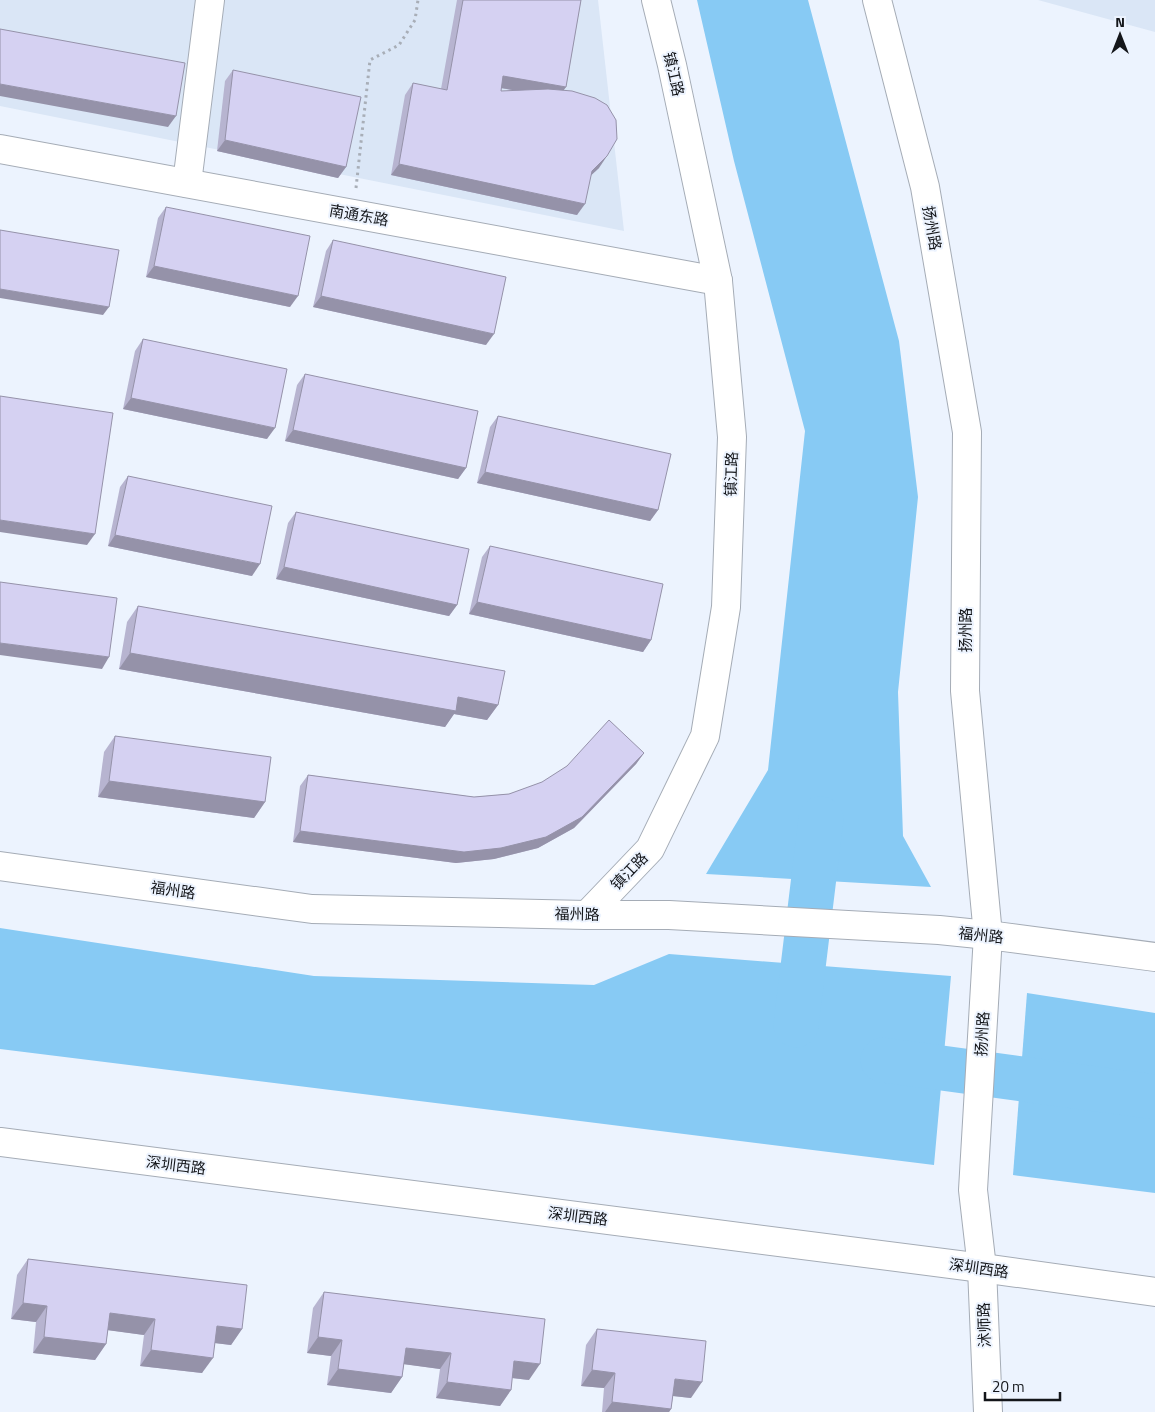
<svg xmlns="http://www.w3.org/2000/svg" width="1155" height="1412" viewBox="0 0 1155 1412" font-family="'Titillium Web','Noto Sans SC',sans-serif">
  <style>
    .built { fill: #dae6f6 }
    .water { fill: #87caf4 }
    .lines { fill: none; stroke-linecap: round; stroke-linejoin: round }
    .river { stroke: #87caf4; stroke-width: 45 }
    .minor-casing { stroke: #a5acb6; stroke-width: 30 }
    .path { stroke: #a8aeb7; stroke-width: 3; stroke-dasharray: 2.5 4; stroke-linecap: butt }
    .minor { stroke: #fff; stroke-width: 28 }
    .wall { fill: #b7b4d0; fill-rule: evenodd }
    .shaded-wall { fill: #9592a9 }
    .building { fill: #d5d1f2; stroke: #9592a9 }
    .labels { text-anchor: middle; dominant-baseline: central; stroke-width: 4; stroke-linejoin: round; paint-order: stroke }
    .street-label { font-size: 15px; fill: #14161a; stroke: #ecf3fe }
  </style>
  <rect width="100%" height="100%" fill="#ecf3fe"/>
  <g class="built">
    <polygon points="0,0 598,0 624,231 0,106"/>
    <polygon points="1038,0 1155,0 1155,32"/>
  </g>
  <g class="water">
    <polygon points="697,0 808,0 899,341 918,497 898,692 903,836 931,887 706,874 768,770 805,431 734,161"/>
    <polygon points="0,928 314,976 594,985 669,954 951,976 934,1165 0,1049"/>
    <polygon points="1027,993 1155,1013 1155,1193 1013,1175"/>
  </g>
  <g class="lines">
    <g class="river">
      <polyline points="796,1025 821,819"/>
      <polyline points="883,1060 1155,1097"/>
    </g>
    <g class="minor-casing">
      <g id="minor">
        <polyline points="877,0 925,187 967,432 965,691 988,935 973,1190 982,1268 988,1412"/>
        <polyline points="0,149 718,281"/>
        <polyline points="187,183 210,0"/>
        <polyline points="0,866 312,909 587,915 669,915 939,930 988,935 1155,957"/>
        <polyline points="587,915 650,849 705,736 726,607 732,437 718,281 672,65 656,0"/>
        <polyline points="0,1142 982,1268 1155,1292"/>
      </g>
    </g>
    <polyline class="path" points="356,188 370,60 399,45 415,20 418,0"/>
    <use href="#minor" class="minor"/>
  </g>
  <g class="wall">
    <path d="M 457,0 L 581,0 L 566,87 L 563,90 L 599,168 L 591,175 L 577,215 L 391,175 L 405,95 L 413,83 L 441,89 ZM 501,88 L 517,91 L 501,91 Z"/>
    <polygon points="233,70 346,167 338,178 217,151 225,81"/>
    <polygon points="166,207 290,307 146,277 158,218"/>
    <polygon points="333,240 486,345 313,307 326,251"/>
    <polygon points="143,339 267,439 123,409 135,351"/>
    <polygon points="305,374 466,468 458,479 285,441 297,385"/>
    <polygon points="498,416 658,510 650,521 477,483 490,427"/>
    <polygon points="128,476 252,576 108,546 120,487"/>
    <polygon points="296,512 457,605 449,616 276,579 288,523"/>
    <polygon points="490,546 651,640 643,652 469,614 482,557"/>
    <polygon points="138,606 498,705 487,720 454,714 445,727 119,669 127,622"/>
    <polygon points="115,736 265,802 254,818 98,797 104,752"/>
    <polygon points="644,753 636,764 574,828 538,848 494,859 456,863 293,842 300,786 308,775 474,797 509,794"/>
    <polygon points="28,1259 242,1329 231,1345 215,1343 202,1373 140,1366 144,1335 108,1330 106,1344 95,1360 33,1353 36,1322 11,1319 17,1275"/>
    <polygon points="324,1292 529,1380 512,1378 511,1390 500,1406 436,1398 440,1369 404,1364 402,1377 391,1393 327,1385 331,1356 307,1353 313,1308"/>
    <polygon points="597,1329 691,1398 673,1396 671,1409 669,1412 602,1412 604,1388 581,1386 586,1345"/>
  </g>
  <g class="shaded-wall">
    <polygon points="503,76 566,87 558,98 495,87"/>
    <polygon points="0,84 176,116 168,127 0,96"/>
    <polygon points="225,140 346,167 338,178 217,151"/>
    <polygon points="607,156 599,168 584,182 592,171"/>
    <polygon points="399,164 585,204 577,215 391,175"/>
    <polygon points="154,266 298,296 290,307 146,277"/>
    <polygon points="0,289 109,307 103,315 0,298"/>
    <polygon points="321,296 494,334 486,345 313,307"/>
    <polygon points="131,398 275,428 267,439 123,409"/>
    <polygon points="293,430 466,468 458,479 285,441"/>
    <polygon points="485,472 658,510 650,521 477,483"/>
    <polygon points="0,520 95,534 87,545 0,532"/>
    <polygon points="115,535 260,564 252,576 108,546"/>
    <polygon points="284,567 457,605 449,616 276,579"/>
    <polygon points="477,602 651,640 643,652 469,614"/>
    <polygon points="0,643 109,657 102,669 0,655"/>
    <polygon points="130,653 458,697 498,705 487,720 454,714 445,727 119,669"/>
    <polygon points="644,753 636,764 574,828 538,848 494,859 456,863 293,842 300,831 464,852"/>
    <polygon points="109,781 265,802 254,818 98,797"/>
    <polygon points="23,1303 47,1306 36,1322 11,1319"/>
    <polygon points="110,1313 155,1319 144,1335 99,1329"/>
    <polygon points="217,1326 242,1329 231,1345 206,1342"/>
    <polygon points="44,1337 106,1344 95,1360 33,1353"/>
    <polygon points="318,1337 342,1340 331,1356 307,1353"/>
    <polygon points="406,1348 451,1353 440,1369 395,1363"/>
    <polygon points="151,1350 213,1358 202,1373 140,1366"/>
    <polygon points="514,1361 540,1364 529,1380 503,1377"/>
    <polygon points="338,1369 402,1377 391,1393 327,1385"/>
    <polygon points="592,1370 615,1373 604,1388 581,1386"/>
    <polygon points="675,1379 702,1382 691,1398 664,1395"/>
    <polygon points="447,1382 511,1390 500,1406 436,1398"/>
    <polygon points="612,1402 671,1409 669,1412 605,1412"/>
  </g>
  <g class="building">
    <polygon points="463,0 581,0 566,87 503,76 501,91 548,89 572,91 595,98 607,105 616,120 617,139 607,156 592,171 585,204 399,164 413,83 447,90"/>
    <polygon points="0,29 185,63 176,116 0,84"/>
    <polygon points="233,70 361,97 346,167 225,140"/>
    <polygon points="166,207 310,236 298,296 154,266"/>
    <polygon points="0,230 119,250 109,307 0,289"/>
    <polygon points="333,240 506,277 494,334 321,296"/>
    <polygon points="143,339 287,369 275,428 131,398"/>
    <polygon points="305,374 478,411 466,468 293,430"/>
    <polygon points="0,396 113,413 95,534 0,520"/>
    <polygon points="498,416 671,454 658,510 485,472"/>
    <polygon points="128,476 272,506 260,564 115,535"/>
    <polygon points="296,512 469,549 457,605 284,567"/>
    <polygon points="490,546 663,584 651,640 477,602"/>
    <polygon points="0,582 117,598 109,657 0,643"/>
    <polygon points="138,606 505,671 498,705 458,697 456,711 130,653"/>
    <polygon points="609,720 644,753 582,817 546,837 501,848 464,852 300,831 308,775 474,797 509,794 542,782 567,766"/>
    <polygon points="115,736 271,757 265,802 109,781"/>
    <polygon points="28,1259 247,1285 242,1329 217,1326 213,1358 151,1350 155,1319 110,1313 106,1344 44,1337 47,1306 23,1303"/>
    <polygon points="324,1292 545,1319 540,1364 514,1361 511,1390 447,1382 451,1353 406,1348 402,1377 338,1369 342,1340 318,1337"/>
    <polygon points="597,1329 706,1341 702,1382 675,1379 671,1409 612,1402 615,1373 592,1370"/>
  </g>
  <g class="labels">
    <g class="street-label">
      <text transform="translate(674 74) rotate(77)">镇江路</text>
      <text transform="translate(359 215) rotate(10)">南通东路</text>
      <text transform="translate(932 228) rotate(80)">扬州路</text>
      <text transform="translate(731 474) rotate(-88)">镇江路</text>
      <text transform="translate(965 630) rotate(-90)">扬州路</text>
      <text transform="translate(629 871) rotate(-46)">镇江路</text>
      <text transform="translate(173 890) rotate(8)">福州路</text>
      <text transform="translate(577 914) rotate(1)">福州路</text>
      <text transform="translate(981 935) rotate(6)">福州路</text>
      <text transform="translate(982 1034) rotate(-87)">扬州路</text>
      <text transform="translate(176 1165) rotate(7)">深圳西路</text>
      <text transform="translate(578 1216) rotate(7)">深圳西路</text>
      <text transform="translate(979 1268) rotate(8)">深圳西路</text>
      <text transform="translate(984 1325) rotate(-92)">沭师路</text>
    </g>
  </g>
  <g transform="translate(1120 35)" stroke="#ecf3fe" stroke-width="4" paint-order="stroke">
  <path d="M0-4L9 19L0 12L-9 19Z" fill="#14161a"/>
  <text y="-8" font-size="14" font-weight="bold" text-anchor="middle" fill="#14161a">N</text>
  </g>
  <path d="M985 1392v8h75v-8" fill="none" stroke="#14161a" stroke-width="2.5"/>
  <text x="992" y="1392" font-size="15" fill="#14161a" stroke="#ecf3fe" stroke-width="4" paint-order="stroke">20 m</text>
</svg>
